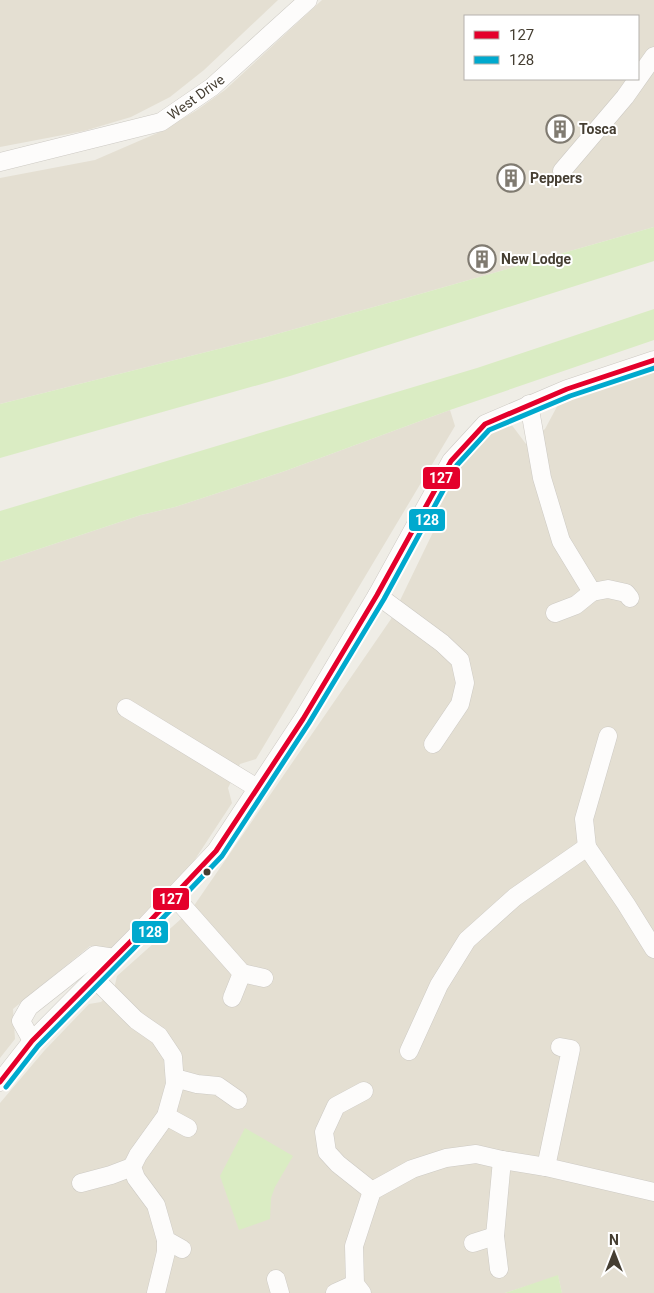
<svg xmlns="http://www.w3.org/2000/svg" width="654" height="1293" viewBox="0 0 654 1293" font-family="Roboto,sans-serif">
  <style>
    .residential { fill: #e4dfd2; fill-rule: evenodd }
    .green { fill: #daecc3 }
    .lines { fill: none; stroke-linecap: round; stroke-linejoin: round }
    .minor-casing { stroke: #cdcac4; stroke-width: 19 }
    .minor { stroke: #fdfcfb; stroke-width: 18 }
    .bus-1-casing { stroke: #fff; stroke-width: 9 }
    .bus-2-casing { stroke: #fff; stroke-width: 9 }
    .bus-1 { stroke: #e4002b; stroke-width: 5 }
    .bus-2 { stroke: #00a9ce; stroke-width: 5 }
    .bus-dot { fill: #453e32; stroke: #fff; stroke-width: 2 }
    .labels { text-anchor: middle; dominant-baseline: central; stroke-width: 4; stroke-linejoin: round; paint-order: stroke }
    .street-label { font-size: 14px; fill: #453e32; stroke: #fff }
    .poi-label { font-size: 14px; font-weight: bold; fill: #453e32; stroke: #fff; text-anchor: start }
    .line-badge { stroke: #fff; stroke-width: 2 }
    .badge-label { font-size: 14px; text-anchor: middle; font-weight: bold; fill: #fff }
  </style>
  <rect width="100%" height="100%" fill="#efede6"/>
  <g class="residential">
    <polygon points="0,0 278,0 204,70 170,97 131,117 84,131 0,147"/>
    <path d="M 322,0 L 654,0 L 654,227 L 406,298 L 266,337 L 0,404 L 0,178 L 95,160 L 162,131 L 197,110 L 225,90 ZM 465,16 L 638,16 L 638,79 L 465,79 Z"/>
    <polygon points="654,367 654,1293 562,1293 558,1276 505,1293 0,1293 0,1103 44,1051 89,1004 101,1002 114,989 117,976 191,910 391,619 437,524 439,495 454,464 487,434 511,424 526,444 545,429 560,401"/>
    <polygon points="450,410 455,426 256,759 240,764 228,788 232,803 173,893 113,950 90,946 13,1009 15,1039 0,1058 0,562 141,515 175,507 285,471"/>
  </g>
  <g class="green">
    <polygon points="654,227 654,261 290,376 0,458 0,404 266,337 406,298"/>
    <polygon points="654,309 654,340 450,410 285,471 175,507 141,515 0,562 0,511 477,368"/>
    <polygon points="245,1128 293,1156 275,1187 271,1198 270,1219 239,1230 220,1176"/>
    <polygon points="558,1275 562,1293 505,1293"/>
  </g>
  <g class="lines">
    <g class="minor-casing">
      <g id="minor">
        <polyline points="0,162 161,122 212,87 308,0"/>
        <polyline points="562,171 625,97 654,56"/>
        <polyline points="529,404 542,478 561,541 592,592 608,589 626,593 630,598"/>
        <polyline points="377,595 442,643 460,660 465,683 460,704 433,744"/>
        <polyline points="555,613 576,605 592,592"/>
        <polyline points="126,708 257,788"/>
        <polyline points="587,847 584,819 608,736"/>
        <polyline points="174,896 242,973 264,978"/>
        <polyline points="95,979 136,1020 159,1036 173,1057 175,1084 166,1116 138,1155 132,1167 136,1178 156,1205 166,1240 182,1249"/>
        <polyline points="232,998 242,973"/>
        <polyline points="32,1041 21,1021 29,1007 95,955 115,958"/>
        <polyline points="409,1051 439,985 467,940 515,897 587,847 626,904 654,949"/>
        <polyline points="175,1078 197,1084 218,1086 238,1100"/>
        <polyline points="0,1082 32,1041 135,937 216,851 303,719 377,595 451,461 485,424 567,389 654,360"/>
        <polyline points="364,1091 336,1106 324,1132 327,1152 338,1164 372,1191"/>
        <polyline points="166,1116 188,1128"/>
        <polyline points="546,1167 571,1049 560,1047"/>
        <polyline points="81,1183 111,1175 132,1167"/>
        <polyline points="473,1243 495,1236"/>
        <polyline points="499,1269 495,1236 502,1160"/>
        <polyline points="276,1279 280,1293"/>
        <polyline points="156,1293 166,1252 166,1240"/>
        <polyline points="335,1293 355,1284"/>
        <polyline points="362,1293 355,1284 354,1246 372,1191 412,1169 446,1158 476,1154 502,1160 546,1167 654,1192"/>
      </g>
    </g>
    <use href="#minor" class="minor"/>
    <g class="bus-1-casing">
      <polyline id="bus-1" points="0,1082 32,1041 135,937 216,851 303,719 377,595 451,461 485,424 567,389 654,360"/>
    </g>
    <g class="bus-2-casing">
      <polyline id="bus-2" points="6,1087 38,1046 140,942 222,856 309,723 384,599 457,465 489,430 570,396 654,368"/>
    </g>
    <use href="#bus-1" class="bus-1"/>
    <use href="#bus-2" class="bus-2"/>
  </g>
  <defs>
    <g id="building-ring" transform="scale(1.4375)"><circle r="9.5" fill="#fff" stroke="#807b71" stroke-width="1.5"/><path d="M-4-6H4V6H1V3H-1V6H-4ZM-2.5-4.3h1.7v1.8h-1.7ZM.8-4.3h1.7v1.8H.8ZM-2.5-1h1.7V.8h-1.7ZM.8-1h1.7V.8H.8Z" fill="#807b71"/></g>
  </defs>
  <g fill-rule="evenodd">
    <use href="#building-ring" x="560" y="129"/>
    <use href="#building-ring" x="511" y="178"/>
    <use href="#building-ring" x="482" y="259"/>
  </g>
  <circle class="bus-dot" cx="207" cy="872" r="4.5"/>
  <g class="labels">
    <g class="street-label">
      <text transform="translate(196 97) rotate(-36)">West Drive</text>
    </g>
    <g class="poi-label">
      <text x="579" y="129">Tosca</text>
      <text x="530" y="178">Peppers</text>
      <text x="501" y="259">New Lodge</text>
    </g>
  </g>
  <g class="line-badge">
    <rect x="422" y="466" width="39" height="24" rx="5" fill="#e4002b"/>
    <rect x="408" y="508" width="38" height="24" rx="5" fill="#00a9ce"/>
    <rect x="152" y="887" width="38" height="24" rx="5" fill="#e4002b"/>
    <rect x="131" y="920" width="38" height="24" rx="5" fill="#00a9ce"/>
  </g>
  <g class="badge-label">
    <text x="441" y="483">127</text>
    <text x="427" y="525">128</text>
    <text x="171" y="904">127</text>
    <text x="150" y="937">128</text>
  </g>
  <rect x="464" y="15" width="175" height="65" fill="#ffffff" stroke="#b5b2ad"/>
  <rect x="474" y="31" width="25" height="8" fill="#e4002b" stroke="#b5b2ad"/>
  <text x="509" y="40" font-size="15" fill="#453e32">127</text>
  <rect x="474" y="56" width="25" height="8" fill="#00a9ce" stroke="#b5b2ad"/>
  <text x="509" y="65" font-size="15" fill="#453e32">128</text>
  <g transform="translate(614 1253)" stroke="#ffffff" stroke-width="4" paint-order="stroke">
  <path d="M0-4L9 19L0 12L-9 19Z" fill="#453e32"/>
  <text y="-8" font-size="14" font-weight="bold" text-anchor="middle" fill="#453e32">N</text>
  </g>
</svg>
